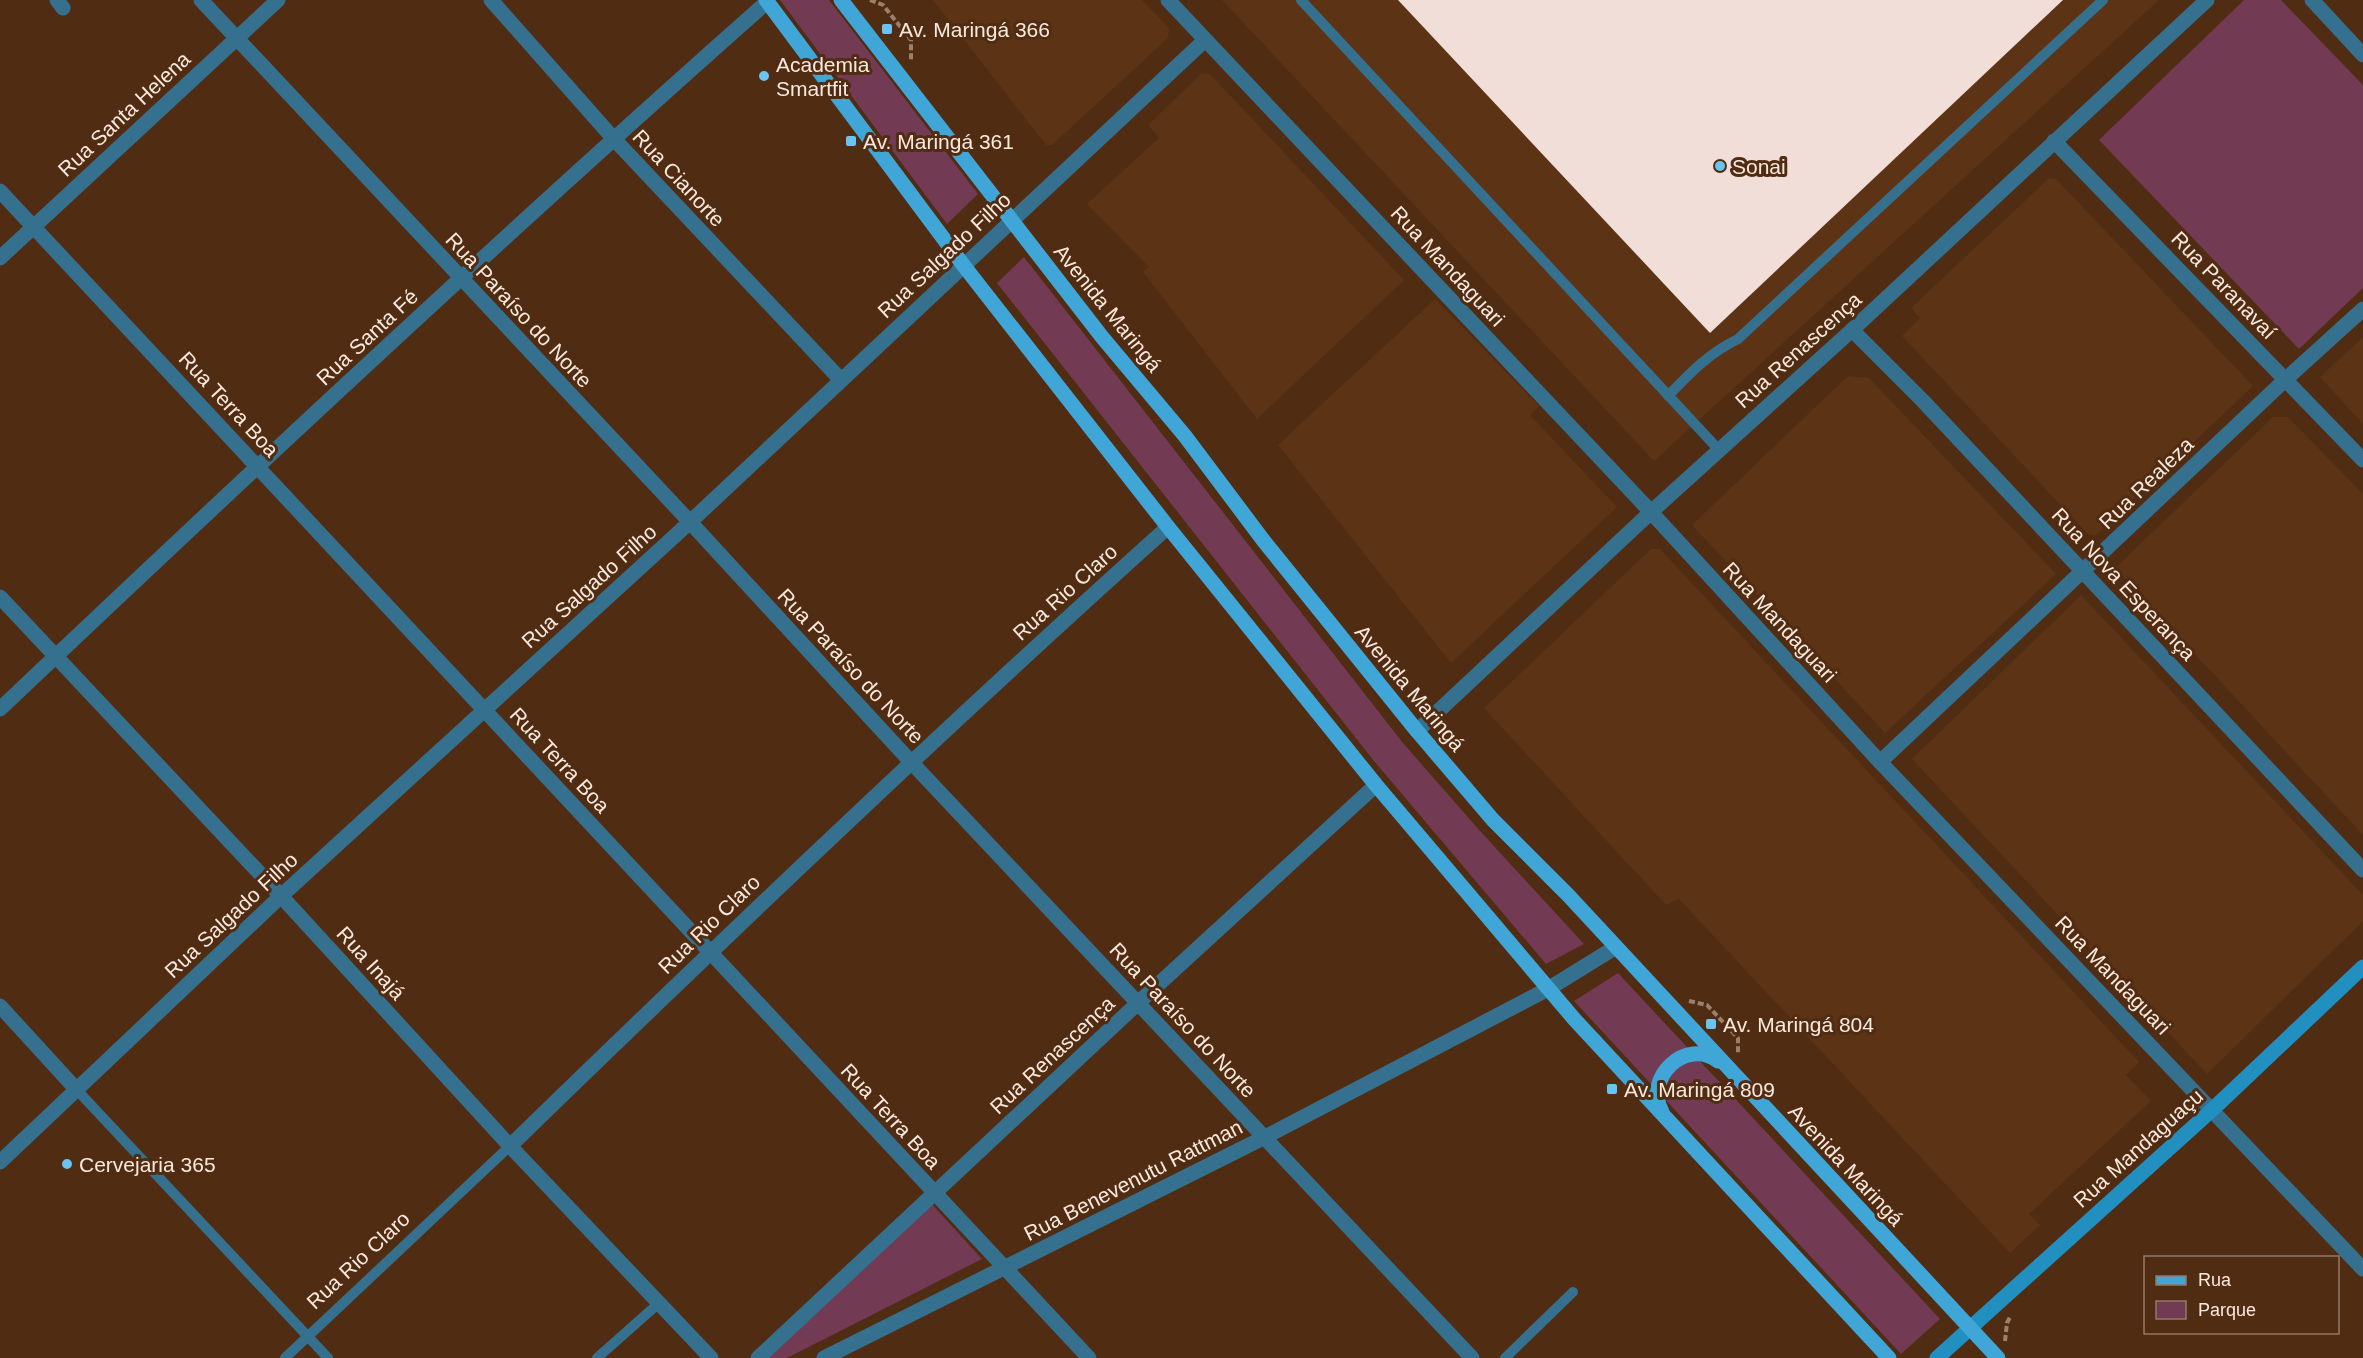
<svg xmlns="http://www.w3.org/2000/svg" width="2363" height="1358" viewBox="0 0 2363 1358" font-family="Arial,sans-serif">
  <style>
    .built { fill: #5d3315 }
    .green { fill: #723a53 }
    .building { fill: #f2ded9 }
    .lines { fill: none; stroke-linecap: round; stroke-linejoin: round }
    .path { stroke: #9c806d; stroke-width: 4; stroke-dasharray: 6 3; stroke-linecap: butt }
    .lane { stroke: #35718f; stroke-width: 10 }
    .street { stroke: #35718f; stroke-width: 15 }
    .secondary { stroke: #2190c0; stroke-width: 15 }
    .primary { stroke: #3fa6d7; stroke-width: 15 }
    .poi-dot { fill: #6ac3f1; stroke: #502c13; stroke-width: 2 }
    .labels { text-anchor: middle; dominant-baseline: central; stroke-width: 6; stroke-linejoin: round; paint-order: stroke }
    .poi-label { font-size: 21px; fill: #fce9de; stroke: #502c13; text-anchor: start }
    .street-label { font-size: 21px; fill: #fce9de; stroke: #502c13 }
  </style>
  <rect width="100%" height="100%" fill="#502c13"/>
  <g class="built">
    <polygon points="933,0 1142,0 1169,28 1168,38 1052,145 1046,145"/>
    <polygon points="1222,0 2159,0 1654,461"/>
    <polygon points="1201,74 1210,74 1404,280 1257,419 1143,272 1149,267 1087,204 1159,138 1148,125"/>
    <polygon points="2049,178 2056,179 2253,386 2096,535 2088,534 1902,336 1920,318 1911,308"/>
    <polygon points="1435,299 1539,406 1530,415 1617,507 1451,663 1278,445"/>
    <polygon points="2363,337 2363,424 2320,377"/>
    <polygon points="1848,376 1869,378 2056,574 1885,733 1692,525"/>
    <polygon points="2273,417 2288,417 2363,494 2363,835 2115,568"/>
    <polygon points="1651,549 1660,549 2139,1062 2126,1075 2151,1101 2029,1214 2040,1225 2010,1253 1679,899 1666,905 1484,708"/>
    <polygon points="2081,595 2363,895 2363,921 2207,1074 1912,759"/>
  </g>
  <g class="green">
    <polygon points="780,0 829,0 978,194 947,224"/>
    <polygon points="2244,0 2281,0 2363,85 2363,288 2299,349 2099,140"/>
    <polygon points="1024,257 1403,743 1480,831 1584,944 1546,964 1374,761 997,283"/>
    <polygon points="1618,973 1940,1319 1901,1354 1574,1001"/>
    <polygon points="930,1202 982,1259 787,1358 759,1358"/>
  </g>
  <polygon class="building" points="1398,0 2063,0 1710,333"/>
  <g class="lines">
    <g class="path">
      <polyline points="870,0 883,5 911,40 911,60"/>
      <polyline points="1689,1001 1707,1005 1738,1038 1738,1054"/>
      <polyline points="2005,1341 2007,1323 2010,1317"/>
    </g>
    <g class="lane">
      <polyline points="1301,0 1719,450"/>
      <path d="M 1668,396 C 1690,373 1709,353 1738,339 L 2103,0"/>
      <polyline points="76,1089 328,1358"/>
      <polyline points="285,1358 510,1146"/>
      <polyline points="597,1358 659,1303"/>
      <polyline points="1505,1358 1573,1292"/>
    </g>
    <g class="street">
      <polyline points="57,0 63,8"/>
      <polyline points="201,0 690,522 911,762 1472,1358"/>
      <polyline points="491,0 613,138 841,380"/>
      <polyline points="1168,0 1651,512 1880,762 2363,1269"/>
      <polyline points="2312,0 2363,55"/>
      <polyline points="2054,141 2363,460"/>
      <polyline points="0,191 1089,1358"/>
      <polyline points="0,258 278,0"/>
      <polyline points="1852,330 1923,401 2363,870"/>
      <polyline points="0,597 281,896 510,1146 711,1358"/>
      <path d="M 0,709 C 252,470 507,232 767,2"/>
      <polyline points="1417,731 1651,512 1852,330 2207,0"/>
      <polyline points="1880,762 2286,379 2363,309"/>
      <polyline points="0,1006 76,1089"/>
      <path d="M 510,1146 C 726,936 944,728 1168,527"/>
      <polyline points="0,1162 281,896 690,522 1205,40"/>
      <polyline points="758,1358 1138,1003 1376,785"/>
      <polyline points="824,1358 1265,1137 1548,989 1616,947"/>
    </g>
    <polyline class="secondary" points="1937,1358 2213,1109 2363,967"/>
    <g class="primary">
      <polyline points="766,0 964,266 1168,527 1376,785 1575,1020 1889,1358"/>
      <polyline points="841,0 1102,337 1185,436 1263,540 1417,731 1493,820 1568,895 1998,1358"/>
      <path d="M 1662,1112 C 1643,1078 1686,1037 1718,1061"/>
    </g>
  </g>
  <g class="poi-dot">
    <rect x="881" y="23" width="12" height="12" rx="3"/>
    <circle cx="764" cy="76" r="6"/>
    <rect x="845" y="135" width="12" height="12" rx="3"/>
    <circle cx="1720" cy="166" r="6"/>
    <rect x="1705" y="1018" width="12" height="12" rx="3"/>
    <rect x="1606" y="1083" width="12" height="12" rx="3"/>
    <circle cx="67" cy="1164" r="6"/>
  </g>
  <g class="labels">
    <g class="poi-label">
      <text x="899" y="29">Av. Maringá 366</text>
      <text x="776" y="64">Academia<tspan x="776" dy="24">Smartfit</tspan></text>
      <text x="863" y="141">Av. Maringá 361</text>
      <text x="1732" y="166">Sonai</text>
      <text x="1723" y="1024">Av. Maringá 804</text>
      <text x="1624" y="1089">Av. Maringá 809</text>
      <text x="79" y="1164">Cervejaria 365</text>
    </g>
    <g class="street-label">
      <text transform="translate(124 114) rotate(-43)">Rua Santa Helena</text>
      <text transform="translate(679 178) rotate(47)">Rua Cianorte</text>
      <text transform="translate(944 255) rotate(-43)">Rua Salgado Filho</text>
      <text transform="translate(1448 266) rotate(47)">Rua Mandaguari</text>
      <text transform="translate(2224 285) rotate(46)">Rua Paranavaí</text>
      <text transform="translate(1108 308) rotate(51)">Avenida Maringá</text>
      <text transform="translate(519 310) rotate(47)">Rua Paraíso do Norte</text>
      <text transform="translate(367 337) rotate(-43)">Rua Santa Fé</text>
      <text transform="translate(1798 350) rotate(-42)">Rua Renascença</text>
      <text transform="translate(229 404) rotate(47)">Rua Terra Boa</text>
      <text transform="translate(2146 483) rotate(-44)">Rua Realeza</text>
      <text transform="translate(2124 584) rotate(47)">Rua Nova Esperança</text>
      <text transform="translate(589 586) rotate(-42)">Rua Salgado Filho</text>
      <text transform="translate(1065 592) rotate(-42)">Rua Rio Claro</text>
      <text transform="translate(1780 622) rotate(47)">Rua Mandaguari</text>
      <text transform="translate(851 666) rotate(47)">Rua Paraíso do Norte</text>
      <text transform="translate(1410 688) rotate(50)">Avenida Maringá</text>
      <text transform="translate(560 760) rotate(47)">Rua Terra Boa</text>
      <text transform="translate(231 915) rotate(-43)">Rua Salgado Filho</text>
      <text transform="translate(709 924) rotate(-44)">Rua Rio Claro</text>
      <text transform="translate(371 963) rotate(48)">Rua Inajá</text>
      <text transform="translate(2113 975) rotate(46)">Rua Mandaguari</text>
      <text transform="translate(1183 1020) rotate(47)">Rua Paraíso do Norte</text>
      <text transform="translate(1052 1055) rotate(-43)">Rua Renascença</text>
      <text transform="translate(891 1116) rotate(47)">Rua Terra Boa</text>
      <text transform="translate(2138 1148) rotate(-42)">Rua Mandaguaçu</text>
      <text transform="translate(1846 1165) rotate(47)">Avenida Maringá</text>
      <text transform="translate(1133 1180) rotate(-27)">Rua Benevenutu Rattman</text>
      <text transform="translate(358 1260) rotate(-43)">Rua Rio Claro</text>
    </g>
  </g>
  <rect x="2144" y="1256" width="195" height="78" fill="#502c13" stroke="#957864" stroke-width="1.5"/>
  <rect x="2156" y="1276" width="30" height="9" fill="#3fa6d7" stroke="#957864" stroke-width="1.5"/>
  <text x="2198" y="1286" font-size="18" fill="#fce9de">Rua</text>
  <rect x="2156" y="1301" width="30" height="18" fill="#723a53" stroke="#957864" stroke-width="1.5"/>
  <text x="2198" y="1316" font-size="18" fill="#fce9de">Parque</text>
</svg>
